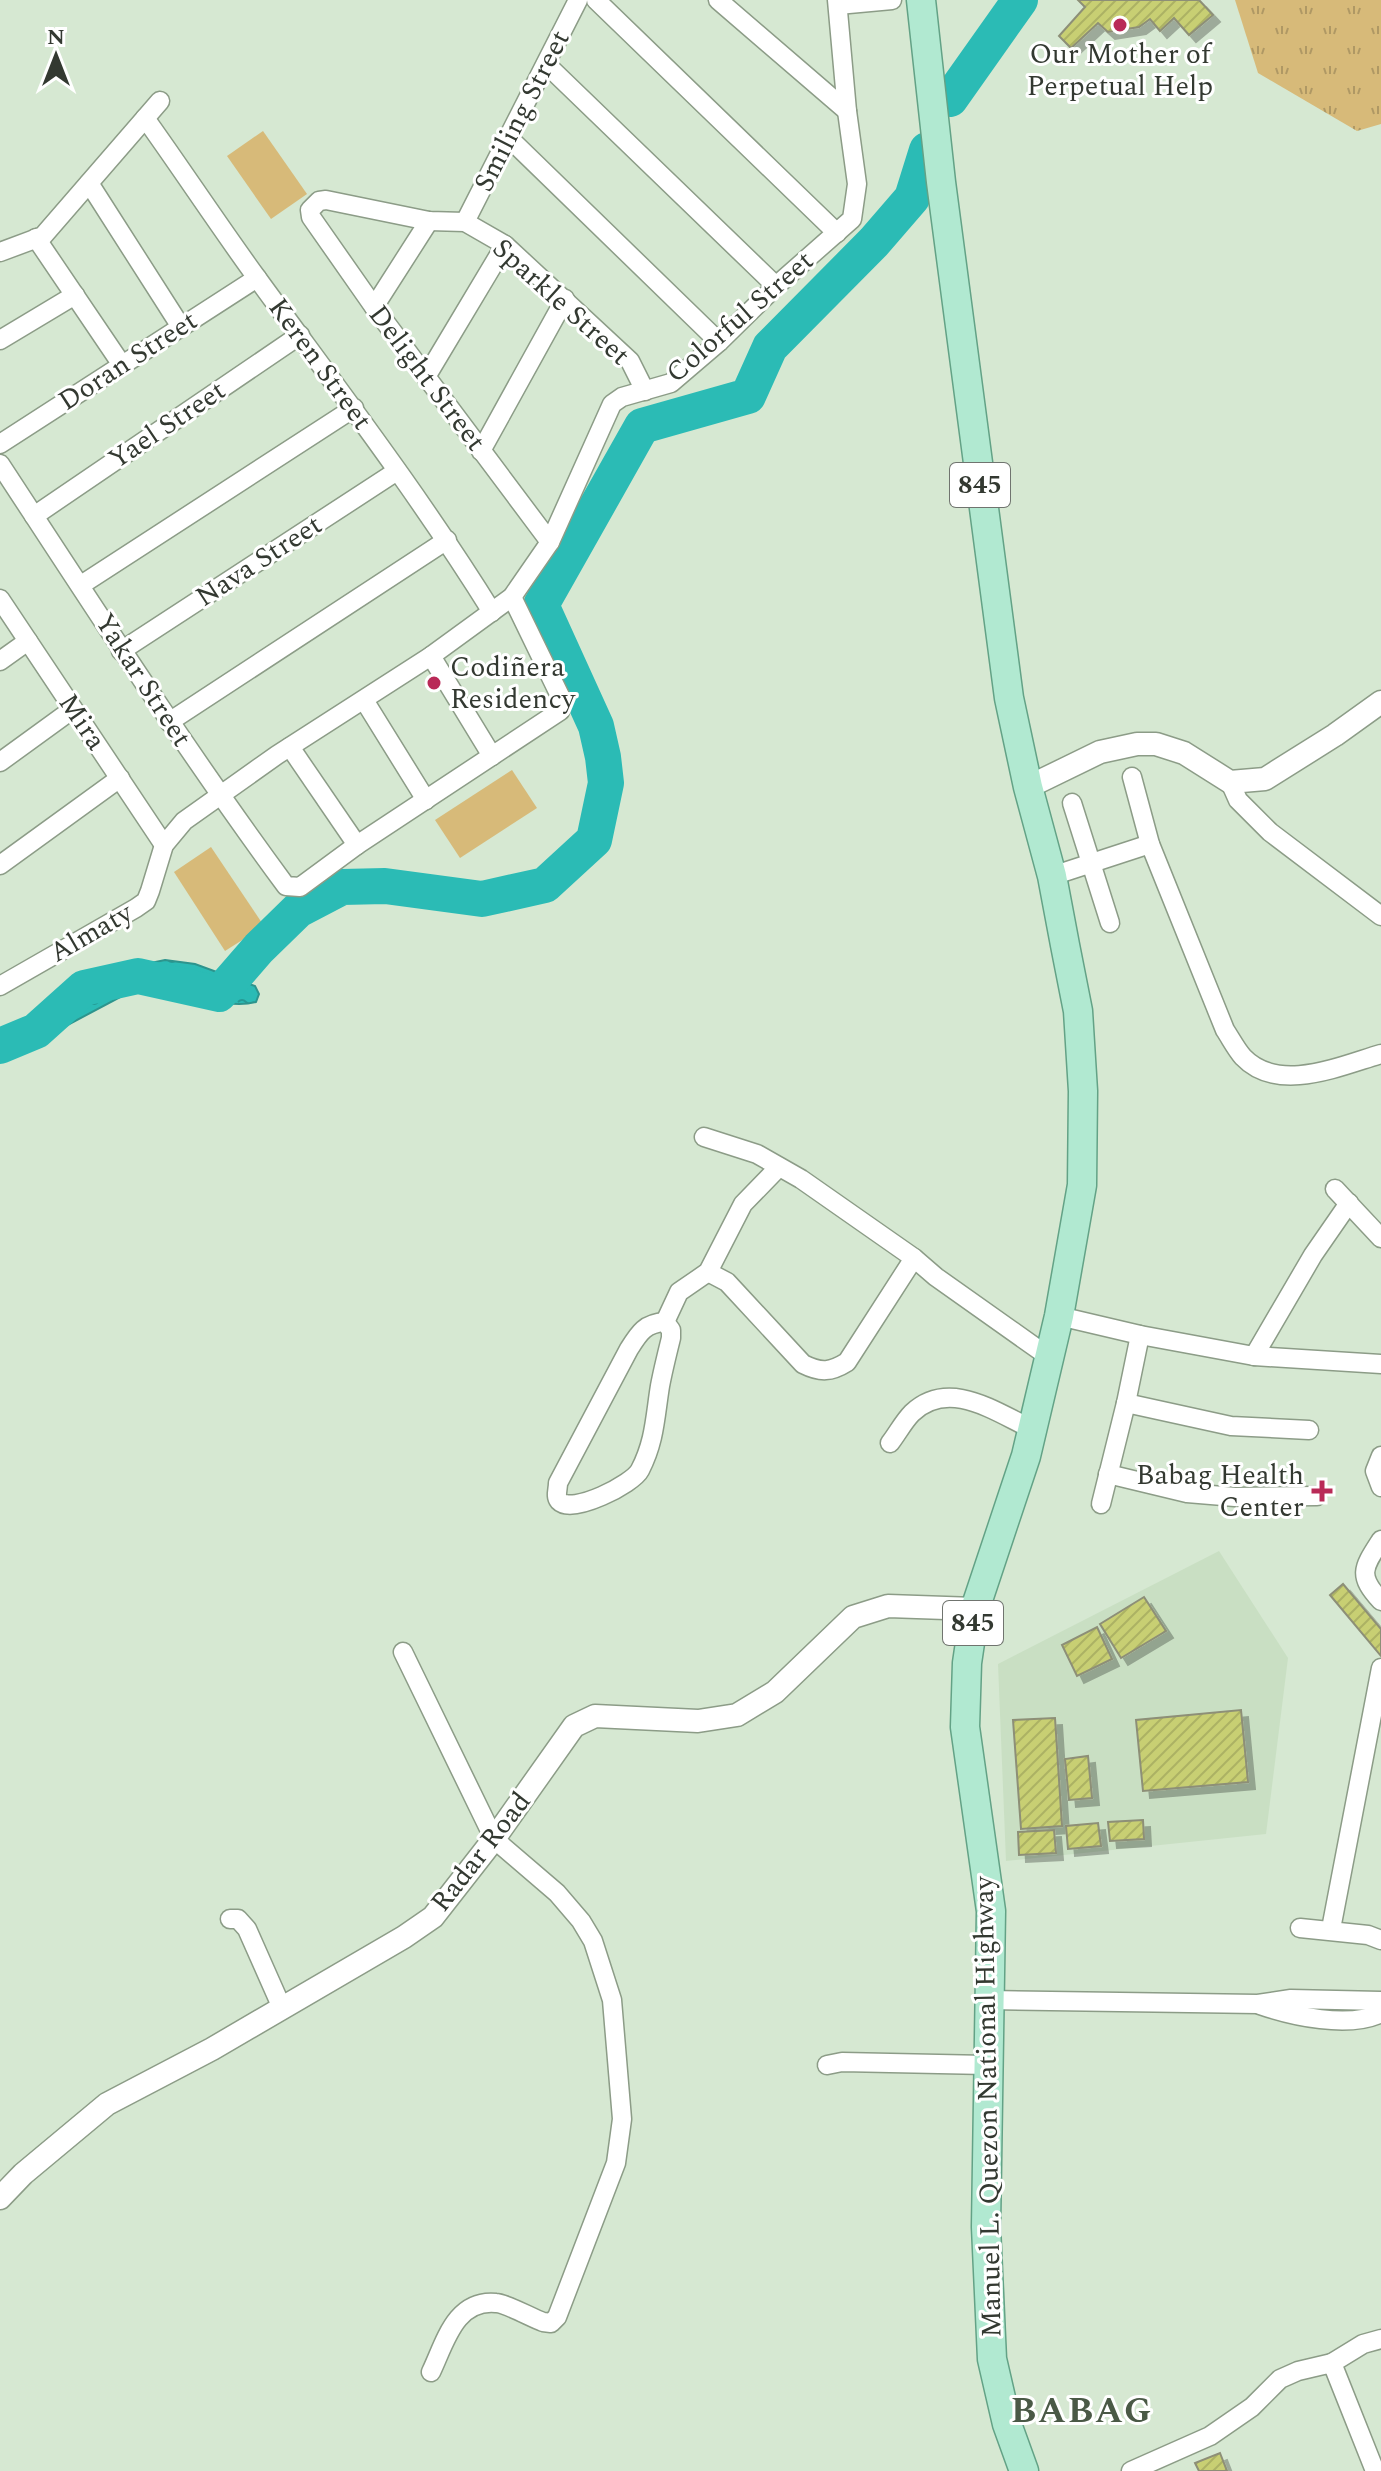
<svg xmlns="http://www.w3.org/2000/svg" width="1381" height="2471" viewBox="0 0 1381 2471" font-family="Spectral,serif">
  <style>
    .built { fill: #c9dfc3 }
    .grass { fill: url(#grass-tufts) }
    .park { fill: #d7ba79 }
    .water { fill: url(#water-ripples); stroke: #2d948d; stroke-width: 2 }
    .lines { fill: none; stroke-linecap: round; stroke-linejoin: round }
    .river { stroke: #2bbbb5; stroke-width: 36 }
    .building { fill: url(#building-hatch); stroke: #8d8f77; stroke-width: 2; filter: url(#shadow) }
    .minor-casing { stroke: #8c9c87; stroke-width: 21 }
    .tertiary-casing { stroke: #8c9c87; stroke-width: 25 }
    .primary-casing { stroke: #63a286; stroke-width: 31 }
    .minor { stroke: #fff; stroke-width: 18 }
    .tertiary { stroke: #fff; stroke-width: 22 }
    .primary { stroke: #b1e9d1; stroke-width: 28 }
    .poi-dot { fill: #b92a57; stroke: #fff; stroke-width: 3 }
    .labels { text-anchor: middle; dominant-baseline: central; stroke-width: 6; stroke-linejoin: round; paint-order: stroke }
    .shield { fill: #fff; stroke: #70746f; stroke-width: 2 }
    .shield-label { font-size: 26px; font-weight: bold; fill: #333931 }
    .poi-label { font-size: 28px; fill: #333931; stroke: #fff }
    .street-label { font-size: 28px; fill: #333931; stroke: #fff }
    .district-label { font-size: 36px; font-weight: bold; letter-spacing: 2px; fill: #4a5946; stroke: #fff }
  </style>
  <defs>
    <pattern id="grass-tufts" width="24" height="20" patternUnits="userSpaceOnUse" patternTransform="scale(2)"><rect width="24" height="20" fill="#d7ba79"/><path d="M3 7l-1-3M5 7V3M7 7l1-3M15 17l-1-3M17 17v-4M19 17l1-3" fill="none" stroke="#af9864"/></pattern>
    <pattern id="water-ripples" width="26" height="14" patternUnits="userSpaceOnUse" patternTransform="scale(2)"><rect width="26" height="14" fill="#2bbbb5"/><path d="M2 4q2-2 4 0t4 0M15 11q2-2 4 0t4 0" fill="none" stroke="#259994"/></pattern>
    <pattern id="building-hatch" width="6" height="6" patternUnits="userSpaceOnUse" patternTransform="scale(2)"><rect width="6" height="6" fill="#c8cf73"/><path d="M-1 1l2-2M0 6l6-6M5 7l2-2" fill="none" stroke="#acb264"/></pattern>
    <filter id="shadow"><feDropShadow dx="7" dy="7" stdDeviation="0" flood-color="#0004"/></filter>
  </defs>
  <rect width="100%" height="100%" fill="#d6e8d2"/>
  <polygon class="built" points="1219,1551 1288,1658 1266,1834 1006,1861 998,1664"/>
  <polygon class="grass" points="1235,0 1381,0 1381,124 1357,131 1258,73"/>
  <g class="park">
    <polygon points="263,131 307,194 271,219 227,156"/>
    <polygon points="512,770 537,808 460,858 435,820"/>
    <polygon points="211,847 264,926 225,951 174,872"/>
  </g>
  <path class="water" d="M 165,960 L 195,964 L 255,986 L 259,994 L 256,1002 C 219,1012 179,983 139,987 L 0,1061 L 0,1033 L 141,965 Z"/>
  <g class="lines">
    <g class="river">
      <polyline points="950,99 1020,0"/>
      <polyline points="0,1046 36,1031 84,988 138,976 219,994 259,948 298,910 342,887 385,886 482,899 545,885 594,840 606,783 603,757 596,726 541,605 642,426 748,396 770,347 874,242 912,198 927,150"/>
    </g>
  </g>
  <g class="building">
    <polygon points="1199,0 1213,15 1189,35 1174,18 1160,31 1150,19 1139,27 1108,32 1098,23 1071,48 1059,36 1085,7 1078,0"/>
    <polygon points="1343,1584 1381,1629 1381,1656 1330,1595"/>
    <polygon points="1144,1597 1166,1631 1121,1658 1100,1624"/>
    <polygon points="1097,1627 1112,1659 1077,1676 1062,1645"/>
    <polygon points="1241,1710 1248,1782 1143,1791 1136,1720"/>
    <polygon points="1055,1718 1062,1826 1021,1829 1013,1720"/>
    <polygon points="1088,1756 1092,1798 1069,1800 1065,1759"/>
    <polygon points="1143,1820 1144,1839 1110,1841 1108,1822"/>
    <polygon points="1098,1823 1101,1846 1068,1849 1066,1826"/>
    <polygon points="1054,1830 1056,1853 1019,1855 1018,1832"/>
    <polygon points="1220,2453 1227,2471 1199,2471 1195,2463"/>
  </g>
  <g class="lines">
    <g class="minor-casing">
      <g id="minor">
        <polyline points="596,0 837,233"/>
        <polyline points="718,0 847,111"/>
        <polyline points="838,5 892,0"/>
        <polyline points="546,64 776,286"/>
        <path d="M 145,118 C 183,171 219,226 257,278 C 337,388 420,496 492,612"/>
        <polyline points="509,138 719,342"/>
        <polyline points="89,183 181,327"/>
        <polyline points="465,222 578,0"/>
        <polyline points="36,238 122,365"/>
        <polyline points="0,252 43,236 160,101"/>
        <polyline points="374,307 429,221"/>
        <polyline points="0,340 75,295"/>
        <polyline points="426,377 505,245"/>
        <polyline points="0,444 257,278"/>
        <polyline points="481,451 565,299"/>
        <path d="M 0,464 C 93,606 185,749 286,886 L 300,887 L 357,845 L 560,711 L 562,700 L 512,597"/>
        <polyline points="34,516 300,335"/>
        <polyline points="550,542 374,307 311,217 310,210 319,201 326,200 429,221 465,222 505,245 630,361 645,391"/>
        <polyline points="81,585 354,408"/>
        <polyline points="0,599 164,845"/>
        <polyline points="121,651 397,471"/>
        <polyline points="431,656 492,756"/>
        <polyline points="0,661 28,641"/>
        <polyline points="364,700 426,800"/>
        <polyline points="169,722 447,540"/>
        <polyline points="290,747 357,845"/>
        <polyline points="0,762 73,709"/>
        <path d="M 1132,777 L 1150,844 L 1225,1030 C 1231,1039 1236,1049 1243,1057 C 1278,1094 1340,1066 1381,1054"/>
        <polyline points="1230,782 1238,800 1270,832 1381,916"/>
        <polyline points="1072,803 1110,923"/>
        <polyline points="0,865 120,778"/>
        <polyline points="1052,876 1150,844"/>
        <polyline points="0,986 136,908 146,901 150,891 164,845 184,821 277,755 431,656 512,597 550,542 612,404 622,397 671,383 719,342 776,286 852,219 857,184 847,111 837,0"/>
        <polyline points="704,1137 757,1154 801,1179 914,1258 936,1277 1049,1357"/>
        <polyline points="1335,1189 1381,1238"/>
        <path d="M 708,1272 L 727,1282 L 803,1364 C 821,1373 831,1372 847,1362 L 914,1258"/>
        <polyline points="1059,1316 1140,1335 1254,1356 1381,1364"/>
        <path d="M 665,1322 L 671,1330 L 671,1338 C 667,1354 663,1370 660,1386 C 655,1417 655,1441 640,1470 C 633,1484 572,1515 559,1501 C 555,1496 558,1490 558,1483 L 629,1349 C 639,1333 645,1323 665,1322 Z"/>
        <polyline points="665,1322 679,1292 708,1272 743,1204 779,1167"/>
        <polyline points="1254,1356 1313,1255 1349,1203"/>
        <polyline points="1126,1403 1231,1426 1309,1430"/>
        <path d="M 890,1443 C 897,1434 904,1421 912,1413 C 949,1378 995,1412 1032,1429"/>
        <polyline points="1381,1456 1375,1471 1381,1487"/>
        <polyline points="1108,1474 1187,1493 1235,1497 1317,1496"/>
        <polyline points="1101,1504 1126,1403 1140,1335"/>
        <path d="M 1381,1540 C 1363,1568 1357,1575 1381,1601"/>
        <path d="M 403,1652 L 494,1839 L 557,1893 L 581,1921 L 593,1941 L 612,2000 L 622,2119 L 616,2163 L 557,2317 L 551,2323 L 543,2322 C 532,2318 505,2303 496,2303 C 455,2299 445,2343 431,2372"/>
        <polyline points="230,1919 238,1919 247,1929 282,2008"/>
        <polyline points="1300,1928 1368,1935 1381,1940"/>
        <polyline points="1331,1929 1381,1668"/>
        <polyline points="989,2000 1258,2004 1291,1999 1381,2001"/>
        <path d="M 1260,2005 C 1292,2016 1349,2029 1381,2013"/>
        <polyline points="827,2065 842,2062 987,2065"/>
        <polyline points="1332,2363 1363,2344 1381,2339"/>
        <polyline points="1131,2471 1210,2436 1252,2407 1280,2379 1298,2371 1332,2363 1375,2471"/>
      </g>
    </g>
    <g class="tertiary-casing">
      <g id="tertiary">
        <polyline points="1028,787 1100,752 1137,744 1156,744 1184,753 1230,782 1265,779 1335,735 1381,702"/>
        <polyline points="0,2198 23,2174 107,2104 212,2049 404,1937 433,1917 494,1839 574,1726 595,1716 698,1721 737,1715 775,1692 853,1617 888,1606 975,1609"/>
      </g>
    </g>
    <g class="primary-casing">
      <polyline id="primary" points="921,0 941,182 1009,698 1028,787 1052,876 1065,945 1078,1011 1083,1091 1082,1185 1059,1316 1026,1456 975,1609 967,1663 965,1727 991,1911 986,2227 992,2359 1007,2424 1024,2471"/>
    </g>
    <use href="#minor" class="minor"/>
    <use href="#tertiary" class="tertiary"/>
    <use href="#primary" class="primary"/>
  </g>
  <g class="poi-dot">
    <circle cx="1120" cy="25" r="8"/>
    <circle cx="434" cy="683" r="8"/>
    <path d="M1318 1479h8v8h8v8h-8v8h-8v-8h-8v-8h8z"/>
  </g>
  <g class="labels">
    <g class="shield">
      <rect x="950" y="463" width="60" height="44" rx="6"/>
      <rect x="943" y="1601" width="60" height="44" rx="6"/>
    </g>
    <g class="shield-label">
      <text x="980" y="485">845</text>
      <text x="973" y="1623">845</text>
    </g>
    <g class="poi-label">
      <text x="1120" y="54">Our Mother of<tspan x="1120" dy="32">Perpetual Help</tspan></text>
      <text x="450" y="667" text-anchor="start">Codiñera<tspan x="450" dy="32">Residency</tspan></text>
      <text x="1304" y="1475" text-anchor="end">Babag Health<tspan x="1304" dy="32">Center</tspan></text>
    </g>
    <g class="street-label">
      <text transform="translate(522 111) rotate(-63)">Smiling Street</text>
      <text transform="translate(561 302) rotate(42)">Sparkle Street</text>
      <text transform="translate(740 317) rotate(-41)">Colorful Street</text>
      <text transform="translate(128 361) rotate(-33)">Doran Street</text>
      <text transform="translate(320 364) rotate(54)">Keren Street</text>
      <text transform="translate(427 378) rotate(53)">Delight Street</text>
      <text transform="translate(167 425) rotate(-34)">Yael Street</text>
      <text transform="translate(259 561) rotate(-33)">Nava Street</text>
      <text transform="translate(143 680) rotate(57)">Yakar Street</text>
      <text transform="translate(82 722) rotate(56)">Mira</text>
      <text transform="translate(91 933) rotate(-30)">Almaty</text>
      <text transform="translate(481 1852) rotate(-52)">Radar Road</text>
      <text transform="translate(988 2107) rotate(-91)">Manuel L. Quezon National Highway</text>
    </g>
    <g class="district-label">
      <text x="1082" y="2411">BABAG</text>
    </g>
  </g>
  <g transform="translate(56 56)" stroke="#ffffff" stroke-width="6" paint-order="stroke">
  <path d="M0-6L14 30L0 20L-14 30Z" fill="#333931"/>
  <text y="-12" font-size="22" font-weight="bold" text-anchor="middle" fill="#333931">N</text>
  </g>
</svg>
